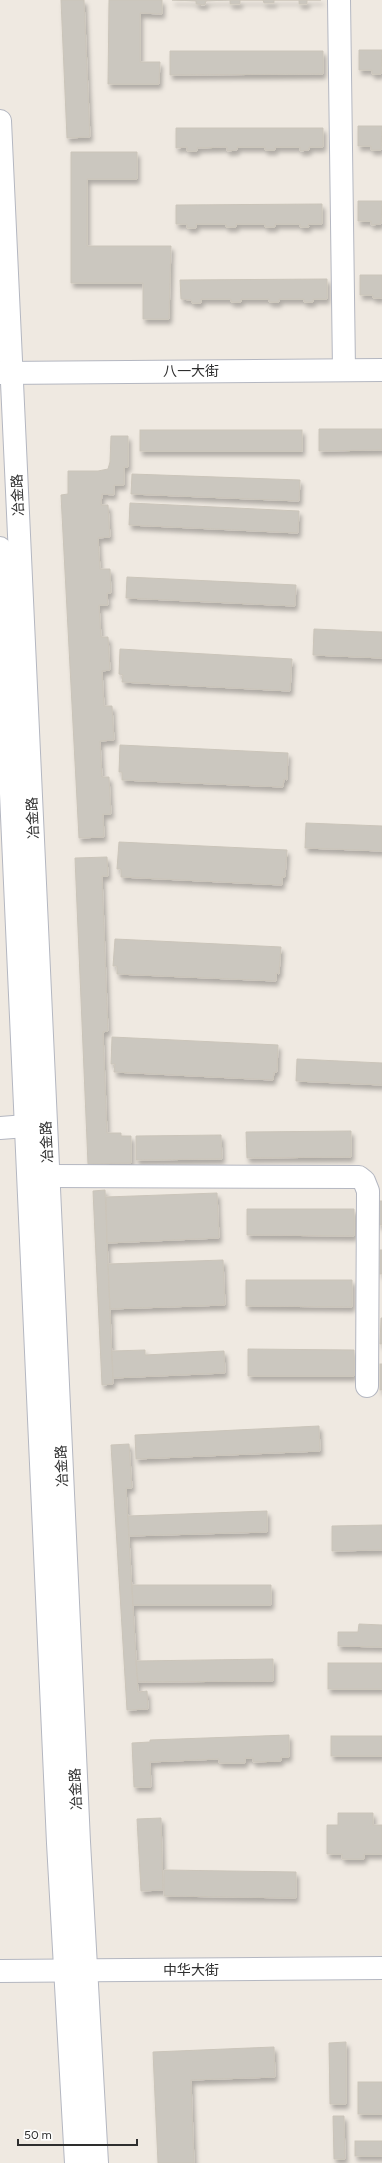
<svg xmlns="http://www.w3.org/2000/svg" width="382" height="2163" viewBox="0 0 382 2163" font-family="Figtree,'Noto Sans SC',sans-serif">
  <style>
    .building { fill: #cbc7bf; stroke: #cbc5ba; filter: url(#shadow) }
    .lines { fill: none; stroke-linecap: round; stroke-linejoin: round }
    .minor-casing { stroke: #b4b7c1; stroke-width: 24 }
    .minor { stroke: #fff; stroke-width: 22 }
    .labels { text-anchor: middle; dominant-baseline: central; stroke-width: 3; stroke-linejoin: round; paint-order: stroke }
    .street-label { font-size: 14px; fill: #2e2e2e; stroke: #fff }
  </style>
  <defs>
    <filter id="shadow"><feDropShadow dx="2.5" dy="4.5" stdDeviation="2" flood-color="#0004"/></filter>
  </defs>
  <rect width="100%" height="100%" fill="#efe9e1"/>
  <g class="building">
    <polygon points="61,0 84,0 90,137 67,138"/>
    <polygon points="109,0 162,0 162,14 140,13 140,62 160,62 159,84 108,84"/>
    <polygon points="172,0 321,0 307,0 307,4 299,4 299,0 274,0 274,3 264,3 263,0 240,0 240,4 230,4 230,0 206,1 205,5 196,4 196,1"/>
    <polygon points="359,50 382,50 381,74 372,74 372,70 359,70"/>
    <polygon points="170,51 323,51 323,74 170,75"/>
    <polygon points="358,126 382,126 381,150 371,150 371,146 358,146"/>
    <polygon points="176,128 323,128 323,147 309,147 309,150 300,151 300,147 275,147 275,150 265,150 265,147 237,147 237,150 227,151 227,147 197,148 197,151 187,151 187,147 176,148"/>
    <polygon points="71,152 137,152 137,179 87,179 87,246 171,246 169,319 143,319 143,283 71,283"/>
    <polygon points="358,201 382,201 381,224 371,225 371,221 358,221"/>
    <polygon points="322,204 322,224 308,224 309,227 300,227 300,224 275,224 275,227 265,227 265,224 236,224 236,227 226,227 226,224 196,224 196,228 187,228 187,224 176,224 176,205"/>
    <polygon points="360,275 382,275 382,298 373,298 373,295 360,295"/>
    <polygon points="327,279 327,299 313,299 313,302 304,302 304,299 279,299 279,302 269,302 269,299 241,299 241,302 231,302 231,299 201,299 201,303 192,303 191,300 181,299 180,280"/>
    <polygon points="319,429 382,429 382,450 319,451"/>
    <rect x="140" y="430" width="162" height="21"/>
    <polygon points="111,436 128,436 128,467 124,467 124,485 114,485 114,495 102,494 101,505 108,505 110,537 98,538 100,569 110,569 111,593 107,593 108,605 99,605 101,637 108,637 110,670 102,671 104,706 112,706 114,740 100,741 102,777 109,777 111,814 103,814 104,837 79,838 61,495 68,494 68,471 98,471 108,469 110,462"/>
    <polygon points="132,474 300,480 299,501 131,494"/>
    <polygon points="130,503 299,511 298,533 129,525"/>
    <polygon points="127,577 296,585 295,606 126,598"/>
    <polygon points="314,629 382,632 382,658 313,655"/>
    <polygon points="120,649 292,659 290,691 122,682 123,675 119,674"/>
    <polygon points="120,745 288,753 287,780 284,779 283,787 122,780 122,772 119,772"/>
    <polygon points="306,823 382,826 382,851 305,848"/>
    <polygon points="119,842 287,850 285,877 282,877 282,885 121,877 121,869 117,869"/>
    <polygon points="107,857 108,876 102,876 108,1031 103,1032 107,1133 121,1133 121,1136 131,1136 131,1163 88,1164 75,858"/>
    <polygon points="115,939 281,947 279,974 276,973 276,981 117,974 117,966 113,966"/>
    <polygon points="112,1037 278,1045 277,1072 274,1072 273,1080 114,1072 115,1064 111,1064"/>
    <polygon points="297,1059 382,1063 382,1085 296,1081"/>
    <polygon points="351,1131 351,1157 247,1158 246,1132"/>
    <polygon points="221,1135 222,1159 136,1160 136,1136"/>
    <polygon points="105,1190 113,1384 102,1385 93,1191"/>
    <polygon points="217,1193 219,1238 107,1243 106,1197"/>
    <rect x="379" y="1201" width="3" height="24"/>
    <polygon points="247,1209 354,1209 354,1236 247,1235"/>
    <rect x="380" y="1250" width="2" height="24"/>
    <polygon points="223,1260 225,1305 110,1309 108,1264"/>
    <polygon points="246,1280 352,1280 352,1307 246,1306"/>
    <polygon points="381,1318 382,1318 382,1344 380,1344"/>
    <polygon points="248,1349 354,1350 354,1376 248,1376"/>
    <polygon points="145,1350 145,1355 224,1351 225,1373 113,1378 112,1351"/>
    <rect x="380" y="1364" width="2" height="26"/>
    <polygon points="319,1426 320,1451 136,1459 135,1435"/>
    <polygon points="129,1444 132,1488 126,1488 138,1692 147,1691 148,1709 127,1710 111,1445"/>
    <polygon points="267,1511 267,1532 129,1536 128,1516"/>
    <polygon points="382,1525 382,1550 332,1551 332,1526"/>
    <polygon points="132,1585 271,1585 271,1605 133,1605"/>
    <polygon points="359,1624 382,1625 382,1647 338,1646 338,1632 358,1632"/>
    <polygon points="273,1659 273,1681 138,1682 136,1661"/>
    <rect x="328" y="1663" width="54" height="26"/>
    <polygon points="289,1735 289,1757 281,1757 281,1761 253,1762 253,1758 245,1758 245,1763 219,1763 219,1759 150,1762 151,1787 134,1787 132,1743 150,1742 150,1740"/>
    <rect x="331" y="1736" width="51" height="20"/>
    <polygon points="338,1813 373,1813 373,1825 382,1825 382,1854 364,1854 364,1859 342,1859 342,1854 327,1854 327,1825 338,1825"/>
    <polygon points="161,1818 163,1890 141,1891 137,1819"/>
    <polygon points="164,1870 296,1872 296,1898 164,1896"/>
    <polygon points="346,2042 346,2104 330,2104 329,2043"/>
    <polygon points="274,2047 275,2077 191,2080 194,2163 158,2163 153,2052"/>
    <rect x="358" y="2082" width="24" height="32"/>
    <polygon points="333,2116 344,2116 345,2159 334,2159"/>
    <rect x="355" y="2141" width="27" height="15"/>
  </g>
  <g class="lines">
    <g class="minor-casing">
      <g id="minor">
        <polyline points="339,0 344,370"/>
        <polyline points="0,121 79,1842 97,2163"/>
        <polyline points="0,373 382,370"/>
        <polyline points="0,548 58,1843 76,2163"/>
        <polyline points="0,1128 26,1126"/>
        <polyline points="49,1176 359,1177 364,1181 368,1191 367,1386"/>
        <polyline points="0,1971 382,1968"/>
      </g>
    </g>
    <use href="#minor" class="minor"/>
  </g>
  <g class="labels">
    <g class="street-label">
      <text x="191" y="371">八一大街</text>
      <text transform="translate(18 495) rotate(-93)">冶金路</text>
      <text transform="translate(33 818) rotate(-93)">冶金路</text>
      <text transform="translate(47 1142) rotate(-93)">冶金路</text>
      <text transform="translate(62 1466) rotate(-93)">冶金路</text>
      <text transform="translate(76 1789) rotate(-93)">冶金路</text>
      <text x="191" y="1970">中华大街</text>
    </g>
  </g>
  <path d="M18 2139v6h119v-6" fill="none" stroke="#2e2e2e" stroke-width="2"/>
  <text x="24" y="2139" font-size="12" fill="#2e2e2e" stroke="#ffffff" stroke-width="3" paint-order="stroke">50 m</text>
</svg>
